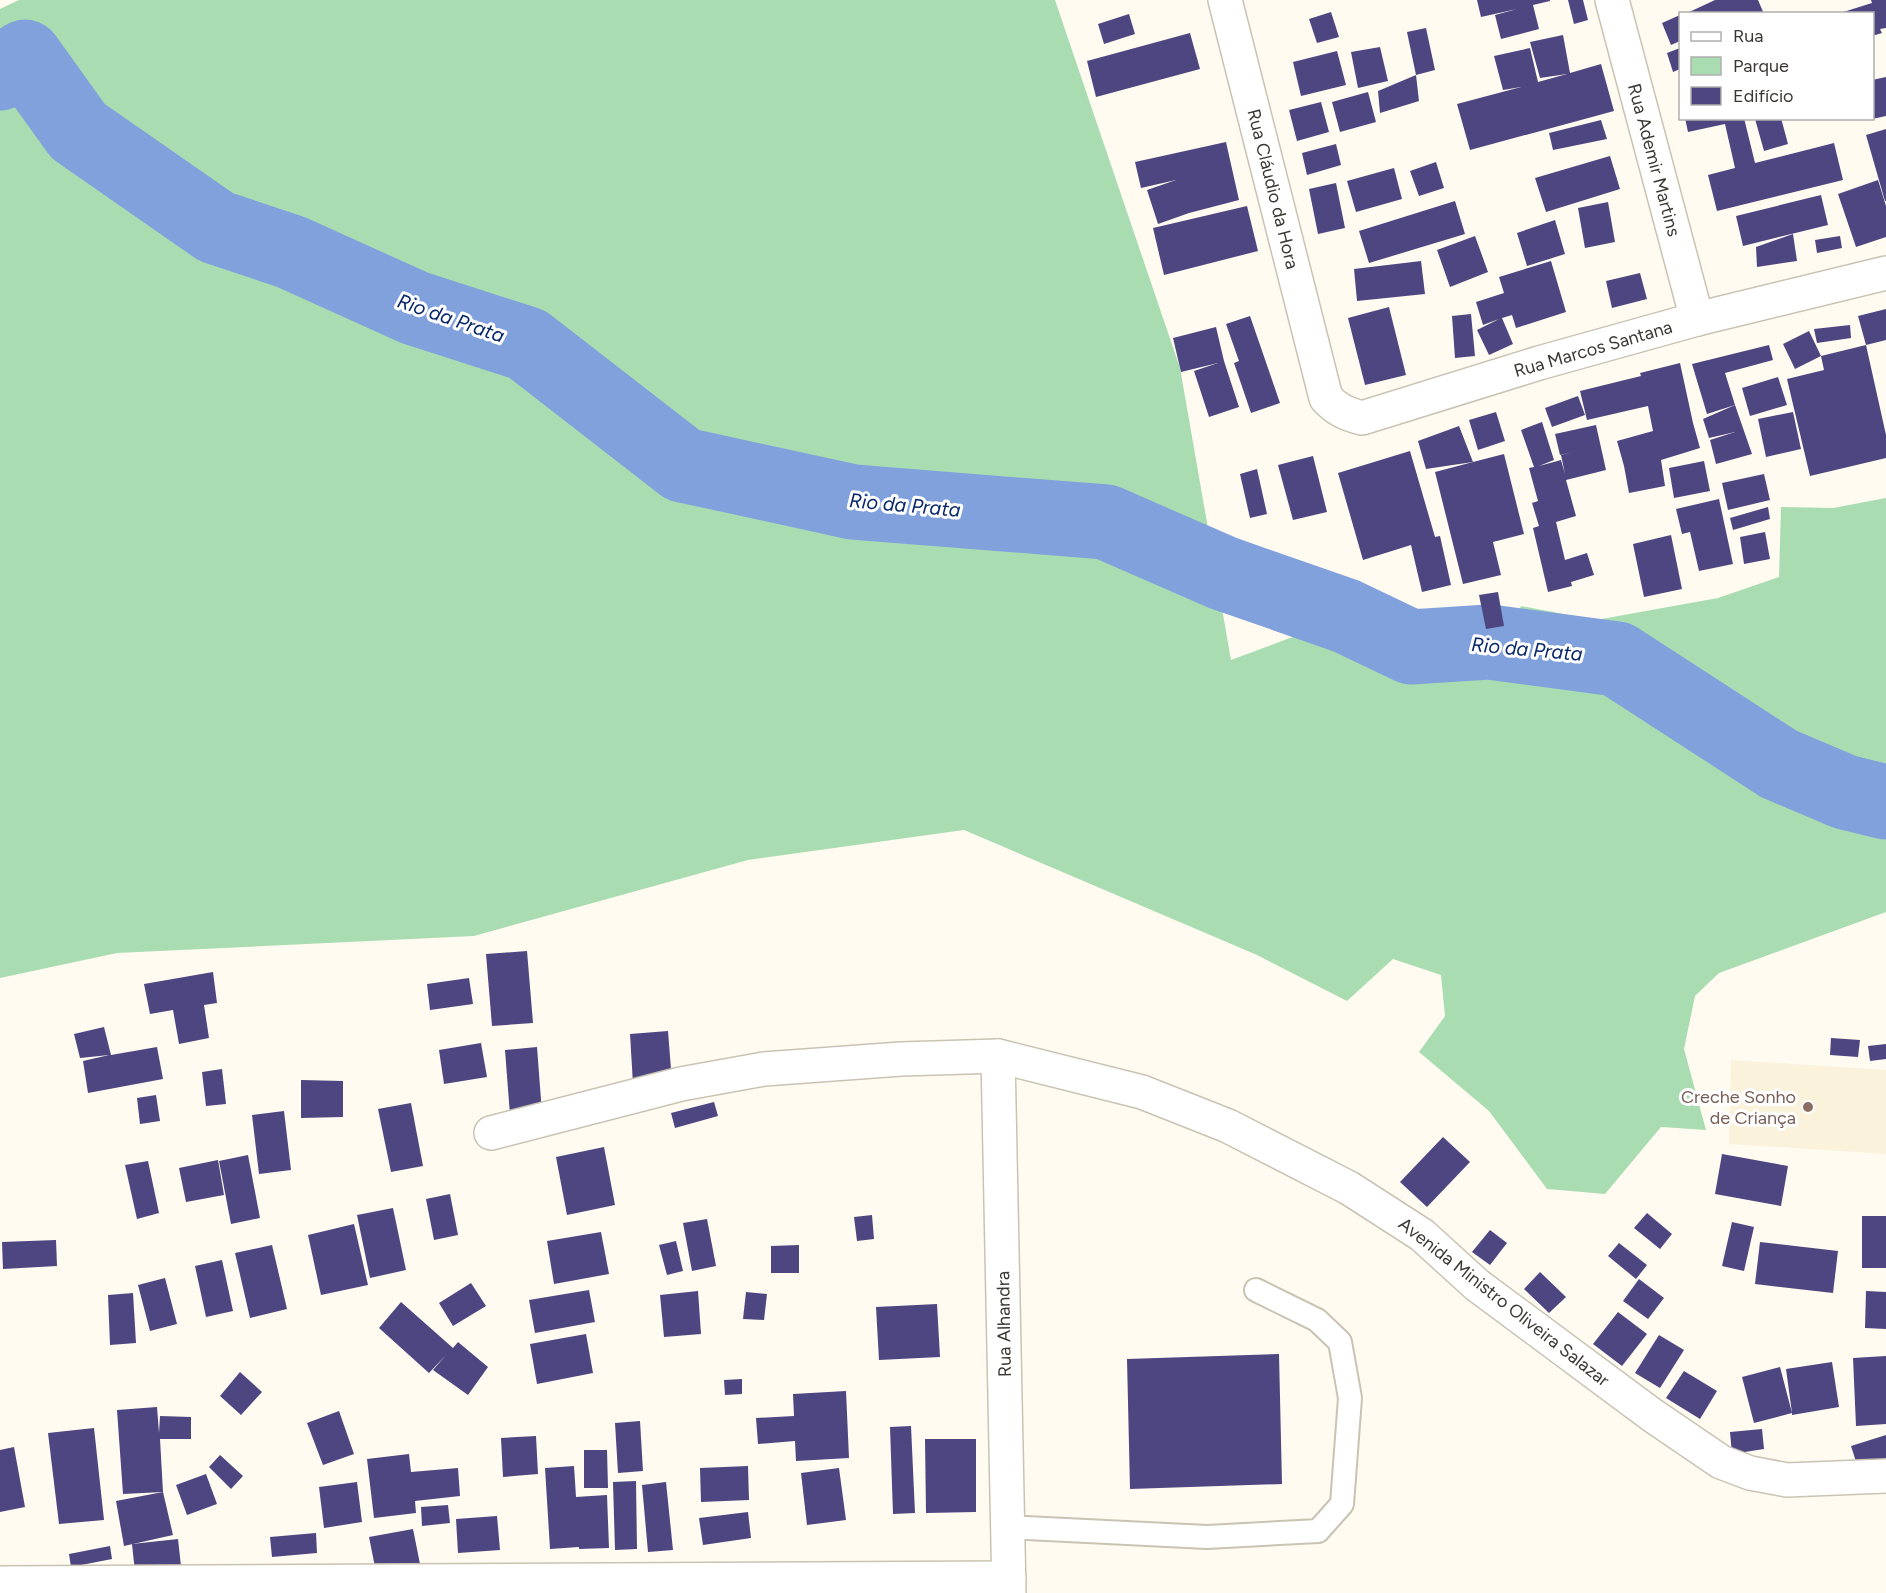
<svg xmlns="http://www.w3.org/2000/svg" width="1886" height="1593" viewBox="0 0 1886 1593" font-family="Figtree,sans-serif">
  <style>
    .built { fill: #fbf2db }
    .green { fill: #a9ddb1 }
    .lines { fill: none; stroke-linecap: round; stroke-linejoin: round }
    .river { stroke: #81a1dd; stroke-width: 75 }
    .building { fill: #4e4680 }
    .lane-casing { stroke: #c9c3b3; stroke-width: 26 }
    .street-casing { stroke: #c9c3b3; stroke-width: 36 }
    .lane { stroke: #fff; stroke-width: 22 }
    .street { stroke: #fff; stroke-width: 33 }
    .education-dot { fill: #8d6e63; stroke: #fff; stroke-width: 2 }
    .labels { text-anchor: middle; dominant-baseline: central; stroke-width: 6; stroke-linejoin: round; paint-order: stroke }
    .street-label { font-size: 18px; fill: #3a3832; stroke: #fff }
    .education-label { font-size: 18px; fill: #785e54; stroke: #fff; text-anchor: end }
    .water-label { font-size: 20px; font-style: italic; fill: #06276b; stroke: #fff }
  </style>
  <rect width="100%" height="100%" fill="#fffbf1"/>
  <polygon class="built" points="1731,1060 1886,1070 1886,1154 1729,1144"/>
  <polygon class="green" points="19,0 1055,0 1180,368 1231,660 1311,630 1376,666 1495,671 1521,606 1596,620 1718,598 1779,577 1781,507 1833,508 1886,498 1886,912 1719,973 1695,996 1684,1049 1706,1130 1661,1127 1605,1194 1547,1189 1489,1111 1419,1052 1445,1016 1441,975 1393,959 1347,1001 1257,955 964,830 748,860 474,936 117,953 0,978 0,9"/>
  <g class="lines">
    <polyline class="river" points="0,73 25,57 78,131 216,227 291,252 415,308 527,344 683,465 853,502 1106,522 1223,573 1346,616 1411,647 1489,642 1617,659 1779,764 1845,792 1886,802"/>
  </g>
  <g class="building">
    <polygon points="1477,0 1550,0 1550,1 1533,5 1539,29 1501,39 1495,15 1517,9 1481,17"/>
    <polygon points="1568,0 1583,0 1588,20 1574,24"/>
    <polygon points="1715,0 1758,0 1764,14 1685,14"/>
    <polygon points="1871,0 1886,0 1886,28 1880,29 1882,33 1872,36 1872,14 1840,13 1872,3"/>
    <polygon points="1331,12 1339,37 1317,43 1309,19"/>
    <polygon points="1129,14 1135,34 1104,44 1098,24"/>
    <polygon points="1680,15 1680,41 1671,45 1662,23"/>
    <polygon points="1426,28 1435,70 1416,75 1407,32"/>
    <polygon points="1190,33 1200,69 1096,97 1087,61"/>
    <polygon points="1563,35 1570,73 1601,64 1614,111 1470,150 1457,104 1521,87 1503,90 1494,56 1530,48 1538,82 1567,74 1540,78 1530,42"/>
    <polygon points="1380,47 1388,81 1358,88 1351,52"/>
    <polygon points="1680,48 1680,69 1673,72 1667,53"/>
    <polygon points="1337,51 1346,85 1301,96 1293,62"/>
    <polygon points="1416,75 1419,101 1380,113 1378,91"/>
    <polygon points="1886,77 1886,116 1872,119 1872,80"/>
    <polygon points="1368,92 1376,122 1340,132 1332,102"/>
    <polygon points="1321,102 1329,132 1297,141 1289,110"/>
    <polygon points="1685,118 1744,118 1755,163 1834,143 1843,180 1717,211 1708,175 1735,168 1725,124 1688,132"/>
    <polygon points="1781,118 1788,144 1764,151 1755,119"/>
    <polygon points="1601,120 1607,139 1553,150 1549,133"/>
    <polygon points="1886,129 1886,201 1885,201 1866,135"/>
    <polygon points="1226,142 1239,200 1189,213 1158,224 1147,190 1176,180 1141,188 1135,162"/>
    <polygon points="1336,144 1341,165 1307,175 1302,153"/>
    <polygon points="1610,156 1620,189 1546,212 1535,178"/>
    <polygon points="1436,162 1444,188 1419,196 1410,171"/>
    <polygon points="1394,168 1402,199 1356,212 1347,181"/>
    <polygon points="1878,180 1886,206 1886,237 1856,247 1838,194"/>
    <polygon points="1336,183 1345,228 1318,234 1309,189"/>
    <polygon points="1821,195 1828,225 1743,246 1736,216"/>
    <polygon points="1455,201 1465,234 1369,263 1359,231"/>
    <polygon points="1608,202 1615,242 1585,248 1578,208"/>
    <polygon points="1247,206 1258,251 1164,275 1153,228"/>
    <polygon points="1555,220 1565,254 1527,266 1517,233"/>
    <polygon points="1793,234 1797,261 1757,267 1756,247"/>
    <polygon points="1475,236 1488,272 1450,287 1437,250"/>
    <polygon points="1840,236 1842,248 1817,253 1815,240"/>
    <polygon points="1421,261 1425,294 1357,301 1354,269"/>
    <polygon points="1551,261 1566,312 1516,328 1512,315 1502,318 1513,344 1489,355 1477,330 1499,319 1483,325 1476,302 1504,293 1499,277"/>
    <polygon points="1640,273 1647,299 1612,308 1606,281"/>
    <polygon points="1389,307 1406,375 1365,385 1348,318"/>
    <polygon points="1886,309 1886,340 1866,345 1858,316"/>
    <polygon points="1471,314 1475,356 1455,358 1452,316"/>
    <polygon points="1250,316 1280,403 1251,413 1234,363 1239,361 1226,324"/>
    <polygon points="1850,325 1851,338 1817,343 1814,329"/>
    <polygon points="1216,327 1224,361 1239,407 1209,417 1194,371 1218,363 1181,372 1173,338"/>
    <polygon points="1809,331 1821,356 1795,369 1783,344"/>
    <polygon points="1769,345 1773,360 1725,373 1735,405 1707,414 1692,364"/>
    <polygon points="1866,345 1886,435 1886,458 1810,476 1787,379 1824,370 1821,356"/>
    <polygon points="1680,363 1693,423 1700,448 1661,460 1665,486 1629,493 1624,466 1617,441 1653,431 1648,406 1587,420 1580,391 1641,376 1640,373"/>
    <polygon points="1778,377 1787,405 1750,416 1742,388"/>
    <polygon points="1578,396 1585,415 1552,427 1545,408"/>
    <polygon points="1735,405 1752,454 1716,464 1710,440 1735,432 1709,438 1703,419"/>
    <polygon points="1496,412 1505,441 1478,450 1469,420"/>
    <polygon points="1793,412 1801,449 1766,457 1758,419"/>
    <polygon points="1542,422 1554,460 1539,466 1561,460 1565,474 1561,455 1573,452 1560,455 1555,434 1596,425 1606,470 1566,480 1576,516 1556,522 1565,560 1587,553 1594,575 1571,582 1572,586 1548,592 1533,528 1539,526 1532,503 1538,501 1529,468 1534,467 1521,430"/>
    <polygon points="1459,426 1473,462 1504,454 1524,534 1493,542 1501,575 1463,584 1435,472 1473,462 1426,469 1418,441"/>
    <polygon points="1410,451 1435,537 1440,536 1451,585 1422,592 1411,545 1363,560 1338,473"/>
    <polygon points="1313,456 1327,512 1293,520 1278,465"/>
    <polygon points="1704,461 1710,491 1674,498 1669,468"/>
    <polygon points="1257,469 1267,514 1250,518 1240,474"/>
    <polygon points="1764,474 1770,500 1728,510 1722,483"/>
    <polygon points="1719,499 1733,564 1699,571 1690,532 1682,534 1676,509"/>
    <polygon points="1768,507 1770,519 1733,530 1730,518"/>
    <polygon points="1765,532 1770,559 1744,564 1740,537"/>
    <polygon points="1671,535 1682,589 1644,597 1633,544"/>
    <polygon points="1498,592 1504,626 1486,629 1479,595"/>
    <polygon points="527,951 533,1023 492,1026 486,954"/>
    <polygon points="213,972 217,1003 204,1005 209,1038 179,1044 173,1010 150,1014 144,984"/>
    <polygon points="469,978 473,1004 430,1010 427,984"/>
    <polygon points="104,1027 111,1055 157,1047 163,1079 88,1093 83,1061 109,1055 80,1058 74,1034"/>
    <polygon points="668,1031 672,1082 633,1084 630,1034"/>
    <polygon points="1831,1038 1860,1040 1858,1057 1830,1055"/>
    <polygon points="481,1043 487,1077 444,1084 439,1050"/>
    <polygon points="1886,1044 1886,1059 1870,1061 1868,1046"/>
    <polygon points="537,1047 542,1113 510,1115 505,1050"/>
    <polygon points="222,1069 226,1104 206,1106 202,1072"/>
    <polygon points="301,1080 343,1081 343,1117 301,1118"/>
    <polygon points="156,1095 160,1121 140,1124 137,1098"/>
    <polygon points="714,1102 718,1116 675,1128 671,1113"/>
    <polygon points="411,1103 423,1166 391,1172 378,1109"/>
    <polygon points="284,1111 291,1170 259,1174 252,1115"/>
    <polygon points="1443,1137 1470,1162 1427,1207 1400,1182"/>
    <polygon points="604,1147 615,1205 567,1215 556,1157"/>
    <polygon points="1722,1154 1788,1166 1781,1206 1715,1194"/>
    <polygon points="248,1155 260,1218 231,1224 219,1161"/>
    <polygon points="218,1160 224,1195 186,1202 179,1168"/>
    <polygon points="148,1161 159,1213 137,1219 125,1165"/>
    <polygon points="450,1194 458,1235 434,1240 426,1199"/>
    <polygon points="393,1208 406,1270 370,1278 357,1215"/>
    <polygon points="1647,1213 1672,1234 1660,1249 1634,1228"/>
    <polygon points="872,1215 874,1239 857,1241 854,1217"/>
    <rect x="1862" y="1216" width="24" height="52"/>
    <polygon points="707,1219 716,1266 692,1271 683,1223"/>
    <polygon points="1732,1222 1754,1227 1744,1271 1722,1266"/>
    <polygon points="354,1224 368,1285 321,1295 308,1235"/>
    <polygon points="1490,1230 1507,1243 1490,1265 1472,1252"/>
    <polygon points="601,1232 609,1274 554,1284 547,1241"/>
    <polygon points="56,1240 57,1266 3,1269 2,1242"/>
    <polygon points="676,1241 683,1271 667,1275 659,1245"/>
    <polygon points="1760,1242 1838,1251 1833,1293 1755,1284"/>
    <polygon points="1619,1243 1647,1265 1636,1279 1608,1256"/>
    <polygon points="272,1245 287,1309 250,1318 235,1253"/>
    <polygon points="799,1245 799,1273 771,1273 771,1246"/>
    <polygon points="222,1260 233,1311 206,1317 195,1266"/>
    <polygon points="1540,1272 1566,1297 1549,1313 1524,1289"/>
    <polygon points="165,1278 177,1324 150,1331 138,1285"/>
    <polygon points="1639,1279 1664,1298 1648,1319 1623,1301"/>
    <polygon points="471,1283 486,1306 453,1326 439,1303"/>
    <polygon points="589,1290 595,1322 535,1333 529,1300"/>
    <polygon points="698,1291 701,1334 664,1337 660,1295"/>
    <polygon points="1866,1291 1886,1292 1886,1329 1865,1328"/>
    <polygon points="746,1292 767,1294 764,1320 743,1319"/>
    <polygon points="133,1293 136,1343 110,1345 108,1295"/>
    <polygon points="401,1302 453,1348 458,1342 488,1367 468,1395 433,1370 446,1355 429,1373 379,1328"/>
    <polygon points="937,1304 940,1357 879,1360 876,1307"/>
    <polygon points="1618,1312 1647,1334 1622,1366 1593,1344"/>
    <polygon points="586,1334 593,1373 537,1384 530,1344"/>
    <polygon points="1659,1335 1684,1350 1660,1388 1635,1373"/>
    <polygon points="1279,1354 1282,1484 1130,1489 1127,1359"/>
    <polygon points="1886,1356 1886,1424 1856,1426 1853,1358"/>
    <polygon points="1832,1362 1839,1407 1792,1415 1792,1413 1754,1423 1742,1377 1780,1367 1792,1413 1786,1369"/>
    <polygon points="1684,1371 1717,1391 1700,1419 1666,1398"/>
    <polygon points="240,1372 262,1392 241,1415 220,1396"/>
    <polygon points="742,1379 742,1394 725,1395 724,1380"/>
    <polygon points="846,1391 849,1458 796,1461 795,1441 758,1444 756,1418 794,1416 793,1394"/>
    <polygon points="157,1407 159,1433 160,1416 191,1417 191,1439 160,1439 163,1492 123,1494 117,1410"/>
    <polygon points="339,1411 354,1454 323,1465 307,1423"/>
    <polygon points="640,1421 643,1471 618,1473 615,1423"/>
    <polygon points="911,1426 915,1513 893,1514 890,1427"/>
    <polygon points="94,1428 104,1520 59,1524 48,1433"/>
    <polygon points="1762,1429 1764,1449 1732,1454 1730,1432"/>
    <polygon points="1886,1435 1886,1459 1858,1468 1851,1446"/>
    <polygon points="536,1436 538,1474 503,1477 501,1438"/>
    <polygon points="925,1439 976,1439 976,1512 926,1513"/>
    <polygon points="14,1447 25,1507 0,1512 0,1450"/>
    <polygon points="584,1450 607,1450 608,1488 584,1488"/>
    <polygon points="409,1454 411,1472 458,1468 460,1496 415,1501 416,1513 374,1518 367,1459"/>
    <polygon points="220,1455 243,1476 231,1489 209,1467"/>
    <polygon points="574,1466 576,1497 607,1495 609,1548 579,1549 579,1547 550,1549 545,1468"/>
    <polygon points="748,1466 749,1500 701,1502 700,1468"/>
    <polygon points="839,1468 846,1520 807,1525 801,1473"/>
    <polygon points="206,1474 217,1504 187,1515 176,1485"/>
    <polygon points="636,1481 637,1549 615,1550 613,1482"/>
    <polygon points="357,1482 362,1522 324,1528 319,1487"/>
    <polygon points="666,1482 673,1550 648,1552 642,1485"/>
    <polygon points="163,1492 173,1535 124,1546 116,1501"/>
    <polygon points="448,1505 450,1523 422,1526 421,1507"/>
    <polygon points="748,1512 751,1538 703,1545 699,1518"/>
    <polygon points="497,1516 500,1550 458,1553 456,1519"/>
    <polygon points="413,1529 420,1564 376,1572 369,1537"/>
    <polygon points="316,1533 317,1553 272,1557 270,1537"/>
    <polygon points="178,1539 181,1566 135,1572 132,1544"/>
    <polygon points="110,1546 112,1559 71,1567 69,1554"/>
  </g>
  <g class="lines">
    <g class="lane-casing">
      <polyline id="lane" points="1008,1527 1207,1537 1318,1531 1342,1504 1350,1398 1340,1342 1317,1320 1256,1290"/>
    </g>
    <g class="street-casing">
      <g id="street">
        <path d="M 1225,0 L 1326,398 C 1337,410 1347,414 1362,418 L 1539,363 L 1697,319 L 1886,273"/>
        <polyline points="1612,0 1697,319"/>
        <polyline points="998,1056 1009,1593"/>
        <polyline points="491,1133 681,1084 764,1069 901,1059 998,1056 1142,1092 1228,1126 1349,1188 1422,1235 1477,1285 1652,1415 1721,1462 1750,1473 1787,1480 1886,1476"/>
        <polyline points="0,1583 1009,1578"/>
      </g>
    </g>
    <use href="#lane" class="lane"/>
    <use href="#street" class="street"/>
  </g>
  <circle class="education-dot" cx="1808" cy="1107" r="6"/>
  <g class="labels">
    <g class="street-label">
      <text transform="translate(1654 160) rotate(75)">Rua Ademir Martins</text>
      <text transform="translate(1273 189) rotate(76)">Rua Cláudio da Hora</text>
      <text transform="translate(1593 349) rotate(-16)">Rua Marcos Santana</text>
      <text transform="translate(1504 1302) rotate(38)">Avenida Ministro Oliveira Salazar</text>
      <text transform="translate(1004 1324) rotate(-91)">Rua Alhandra</text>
    </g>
    <g class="education-label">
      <text x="1796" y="1097">Creche Sonho<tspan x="1796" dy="21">de Criança</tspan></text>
    </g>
    <g class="water-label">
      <text transform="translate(451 318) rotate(19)">Rio da Prata</text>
      <text transform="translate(905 505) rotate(5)">Rio da Prata</text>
      <text transform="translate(1527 649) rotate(5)">Rio da Prata</text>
    </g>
  </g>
  <rect x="1679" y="12" width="195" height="108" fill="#ffffff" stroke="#b0afad" stroke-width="1.5"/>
  <rect x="1691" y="32" width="30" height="9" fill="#ffffff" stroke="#b0afad" stroke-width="1.5"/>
  <text x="1733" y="42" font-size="18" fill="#3a3832">Rua</text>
  <rect x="1691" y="57" width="30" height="18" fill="#a9ddb1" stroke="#b0afad" stroke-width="1.5"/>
  <text x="1733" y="72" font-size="18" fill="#3a3832">Parque</text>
  <rect x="1691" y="87" width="30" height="18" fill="#4e4680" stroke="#b0afad" stroke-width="1.5"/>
  <text x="1733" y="102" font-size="18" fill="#3a3832">Edifício</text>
</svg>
